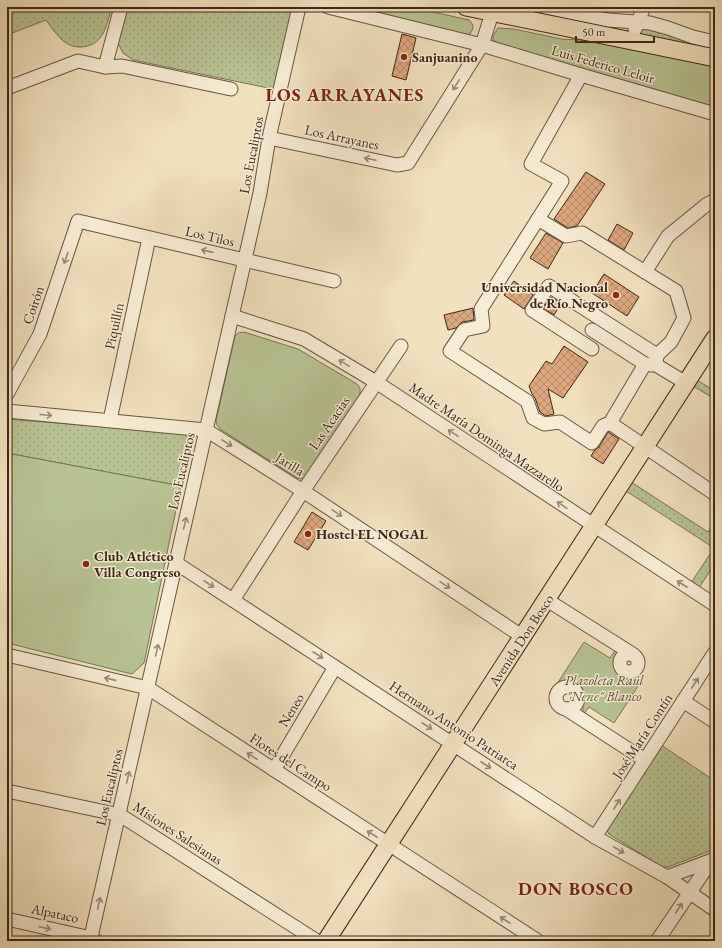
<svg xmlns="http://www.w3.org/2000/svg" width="722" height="948" viewBox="0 0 722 948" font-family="'EB Garamond',serif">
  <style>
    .grass { fill: url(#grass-dots); stroke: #7a7457 }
    .park { fill: #b8c394; stroke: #7a7457 }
    .building { fill: url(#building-cross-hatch); stroke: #3d261a }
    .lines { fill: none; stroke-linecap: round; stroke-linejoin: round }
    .minor-casing { stroke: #6a5543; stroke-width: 15 }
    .major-casing { stroke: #3d261a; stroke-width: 19 }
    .minor { stroke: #f7ecd5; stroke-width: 13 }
    .major { stroke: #f2e1bf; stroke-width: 17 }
    .oneway { stroke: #9a8978 }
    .poi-dot { fill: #8f2418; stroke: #f7ecd5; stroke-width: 1.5 }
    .labels { text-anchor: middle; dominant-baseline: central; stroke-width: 3; stroke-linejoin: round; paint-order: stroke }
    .poi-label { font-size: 14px; font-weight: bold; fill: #3d261a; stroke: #f7ecd5; text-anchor: start }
    .street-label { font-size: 14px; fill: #3d261a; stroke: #f7ecd5 }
    .park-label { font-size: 14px; font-style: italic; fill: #5c4d38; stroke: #f7ecd5 }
    .district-label { font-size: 18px; font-weight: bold; letter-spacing: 1px; fill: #7a1f14; stroke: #f7ecd5 }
  </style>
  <defs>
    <pattern id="grass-dots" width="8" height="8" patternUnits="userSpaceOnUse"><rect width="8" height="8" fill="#b8c394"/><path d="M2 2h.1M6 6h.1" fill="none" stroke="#9fa77f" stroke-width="1.8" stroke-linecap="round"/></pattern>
    <pattern id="building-cross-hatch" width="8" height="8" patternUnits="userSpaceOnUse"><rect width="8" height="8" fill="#dea77e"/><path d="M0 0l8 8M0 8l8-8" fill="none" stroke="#b58866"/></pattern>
  </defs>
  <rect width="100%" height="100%" fill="#f2e1bf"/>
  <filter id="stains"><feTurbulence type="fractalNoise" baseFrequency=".005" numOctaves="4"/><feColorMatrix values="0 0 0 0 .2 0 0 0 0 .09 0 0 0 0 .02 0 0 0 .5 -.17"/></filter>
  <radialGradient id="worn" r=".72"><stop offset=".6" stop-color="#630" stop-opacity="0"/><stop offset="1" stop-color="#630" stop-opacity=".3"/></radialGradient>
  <g class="grass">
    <path d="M 7,7 L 112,7 C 106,26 104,47 79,47 C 73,47 67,44 62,40 C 56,34 51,27 46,20 L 7,35 Z"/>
    <polygon points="128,7 299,7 278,90 133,60 123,53 118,43"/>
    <polygon points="643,27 715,46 715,51 641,36 639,33"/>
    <polygon points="695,379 715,391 715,399 691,385"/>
    <path d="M 7,419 L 181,433 C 182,433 186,435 186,436 C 194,443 183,476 181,486 L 7,453 Z"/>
    <polygon points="628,480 708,532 715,521 715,563 697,591 689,586 714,548 623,489"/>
    <polygon points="661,745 715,781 715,849 668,867 662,867 609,834 607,830"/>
  </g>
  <g class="park">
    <path d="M 336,7 L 411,7 L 469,20 C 474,25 474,28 470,34 L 464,36 Z"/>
    <polygon points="498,28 514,29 561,39 598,41 715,66 715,107 501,45 493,40 493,36"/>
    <polygon points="244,332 298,349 357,384 360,388 360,394 307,477 302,479 297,478 220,429 217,425 216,421 235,336 238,333"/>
    <polygon points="7,453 181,486 144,663 132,674 7,643"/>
    <path d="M 584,642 L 610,658 L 616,649 C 619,660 615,672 629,675 L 636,672 L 644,677 L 614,723 L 589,707 L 583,715 C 583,703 583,689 570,685 L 560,687 L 557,684 Z"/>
  </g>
  <g class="building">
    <polygon points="402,34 416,38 406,80 392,76"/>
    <polygon points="586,172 605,184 577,226 568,228 554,219"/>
    <polygon points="617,224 633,233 624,250 608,240"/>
    <polygon points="546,233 563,243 548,269 530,258"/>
    <polygon points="604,274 639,297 627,316 592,293"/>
    <polygon points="514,281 533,295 524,309 504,295"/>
    <polygon points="551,297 561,303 554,315 543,308"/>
    <polygon points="473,308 474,320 462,322 456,328 448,330 444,315"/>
    <polygon points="564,346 588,362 563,398 548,389 554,414 546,416 540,412 535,398 532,394 529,386 546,361 552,364"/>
    <polygon points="608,432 619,439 603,464 591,456 594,451 599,447"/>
    <polygon points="312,512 326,521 308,550 294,542"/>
  </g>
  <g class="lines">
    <g class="minor-casing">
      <g id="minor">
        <polyline points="328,7 482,45 581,75 715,114"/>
        <polyline points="545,7 608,20 650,23 668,28 693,37 715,42"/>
        <polyline points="635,29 644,7"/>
        <polyline points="105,67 122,66 231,89"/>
        <polyline points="581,75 531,164 562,181 481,309 483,326 464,330 450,351 527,401 533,418 544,424 560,422 592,443 603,426 610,423"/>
        <polyline points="7,88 78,61 105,67 121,7"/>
        <polyline points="269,138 397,165 408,163 482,45 492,13"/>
        <polyline points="538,219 566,236 582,233 676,291 684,318 671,342 657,355"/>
        <polyline points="645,272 668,236 706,205 715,200"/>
        <polyline points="232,316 304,339 376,382 715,605"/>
        <polyline points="592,330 645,364 652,365"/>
        <polyline points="592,349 532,310 549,286 657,355 656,365 686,383"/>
        <polyline points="645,364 610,423 715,494"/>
        <polyline points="7,394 40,334 78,221 334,281"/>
        <polyline points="7,411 206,430 303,491 523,637"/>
        <polyline points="110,420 149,238"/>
        <polyline points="176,563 595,837 667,877 715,910"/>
        <polyline points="233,600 303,491 401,346"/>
        <polyline points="547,600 634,655"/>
        <circle cx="629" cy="663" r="9"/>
        <polyline points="7,655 148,688 538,941"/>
        <circle cx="567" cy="698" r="11"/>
        <polyline points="683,701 715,722"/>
        <polyline points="566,709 645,760"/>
        <polyline points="274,770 335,667"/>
        <polyline points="7,791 120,815 317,941"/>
        <polyline points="595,837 715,652"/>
        <polyline points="667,877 712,860"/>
        <polyline points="7,919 91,938 96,941"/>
        <polyline points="90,941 260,193 269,138 299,7"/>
        <polyline points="657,941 711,861"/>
      </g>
    </g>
    <g class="major-casing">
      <g id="major">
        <polyline points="466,7 715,58"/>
        <polyline points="326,941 715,338"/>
      </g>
    </g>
    <use href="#minor" class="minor"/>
    <use href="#major" class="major"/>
  </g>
  <defs><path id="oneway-shaft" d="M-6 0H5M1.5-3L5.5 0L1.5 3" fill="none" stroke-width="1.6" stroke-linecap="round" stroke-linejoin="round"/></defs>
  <g class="oneway">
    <use href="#oneway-shaft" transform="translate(456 85) rotate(122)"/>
    <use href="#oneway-shaft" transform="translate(370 159) rotate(-168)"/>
    <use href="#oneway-shaft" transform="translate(207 251) rotate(-167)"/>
    <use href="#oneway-shaft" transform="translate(66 258) rotate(109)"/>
    <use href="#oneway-shaft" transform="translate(344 363) rotate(-149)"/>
    <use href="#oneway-shaft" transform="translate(46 415) rotate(5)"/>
    <use href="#oneway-shaft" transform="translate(453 433) rotate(-146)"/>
    <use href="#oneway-shaft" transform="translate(227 443) rotate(32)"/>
    <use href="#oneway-shaft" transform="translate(562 505) rotate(-146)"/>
    <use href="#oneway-shaft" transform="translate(337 513) rotate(34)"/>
    <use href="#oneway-shaft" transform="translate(185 523) rotate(-77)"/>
    <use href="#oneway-shaft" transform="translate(209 584) rotate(33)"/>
    <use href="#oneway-shaft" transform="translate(682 584) rotate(-147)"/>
    <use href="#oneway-shaft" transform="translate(445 585) rotate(34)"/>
    <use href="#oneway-shaft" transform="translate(157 650) rotate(-77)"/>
    <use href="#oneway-shaft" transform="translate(318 655) rotate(33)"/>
    <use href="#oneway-shaft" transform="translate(110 679) rotate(-167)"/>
    <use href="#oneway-shaft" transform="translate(695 683) rotate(-57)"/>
    <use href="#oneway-shaft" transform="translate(427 726) rotate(33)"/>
    <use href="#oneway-shaft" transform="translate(252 756) rotate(-147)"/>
    <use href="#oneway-shaft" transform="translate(486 765) rotate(33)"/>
    <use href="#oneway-shaft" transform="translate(128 777) rotate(-77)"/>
    <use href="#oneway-shaft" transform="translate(617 804) rotate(-57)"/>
    <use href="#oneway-shaft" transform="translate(372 834) rotate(-147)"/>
    <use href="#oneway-shaft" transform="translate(619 850) rotate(30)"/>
    <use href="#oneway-shaft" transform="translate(99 903) rotate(-77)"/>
    <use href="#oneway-shaft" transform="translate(679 908) rotate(-57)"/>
    <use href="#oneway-shaft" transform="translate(505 920) rotate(-147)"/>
    <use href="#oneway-shaft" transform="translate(45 928) rotate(12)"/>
  </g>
  <g class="poi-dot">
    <circle cx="404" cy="57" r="4"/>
    <circle cx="616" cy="295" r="4"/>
    <circle cx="308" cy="534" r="4"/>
    <circle cx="86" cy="564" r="4"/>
  </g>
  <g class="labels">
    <g class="poi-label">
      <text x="412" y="57">Sanjuanino</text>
      <text x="608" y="287" text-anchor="end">Universidad Nacional<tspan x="608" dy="16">de Río Negro</tspan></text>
      <text x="316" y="534">Hostel EL NOGAL</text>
      <text x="94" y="556">Club Atlético<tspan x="94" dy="16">Villa Congreso</tspan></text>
    </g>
    <g class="street-label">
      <text transform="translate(603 64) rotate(16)">Luis Federico Leloir</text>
      <text transform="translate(342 137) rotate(12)">Los Arrayanes</text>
      <text transform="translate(251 155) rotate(-79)">Los Eucaliptos</text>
      <text transform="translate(210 236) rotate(13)">Los Tilos</text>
      <text transform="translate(33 305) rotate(-71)">Coirón</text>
      <text transform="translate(114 326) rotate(-78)">Piquillín</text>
      <text transform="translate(329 423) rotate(-56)">Las Acacias</text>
      <text transform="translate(487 437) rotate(34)">Madre María Dominga Mazzarello</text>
      <text transform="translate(290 464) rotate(32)">Jarilla</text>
      <text transform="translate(181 471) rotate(-77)">Los Eucaliptos</text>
      <text transform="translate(521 640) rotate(-57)">Avenida Don Bosco</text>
      <text transform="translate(291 710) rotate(-59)">Neneo</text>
      <text transform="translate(454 725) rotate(33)">Hermano Antonio Patriarca</text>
      <text transform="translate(642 736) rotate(-57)">José María Contín</text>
      <text transform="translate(291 762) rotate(33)">Flores del Campo</text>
      <text transform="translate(109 787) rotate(-77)">Los Eucaliptos</text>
      <text transform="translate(178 833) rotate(33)">Misiones Salesianas</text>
      <text transform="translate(55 913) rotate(12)">Alpataco</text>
    </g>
    <g class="park-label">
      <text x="604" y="680">Plazoleta Raúl<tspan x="604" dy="16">"Nene" Blanco</tspan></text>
    </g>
    <g class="district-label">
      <text x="345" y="94">LOS ARRAYANES</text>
      <text x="576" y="888">DON BOSCO</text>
    </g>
  </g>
  <rect width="722" height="948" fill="none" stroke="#f2e1bf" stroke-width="24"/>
  <rect x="8" y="8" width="706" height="932" fill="none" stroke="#3d261a" stroke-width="2"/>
  <rect x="12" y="12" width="698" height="924" fill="none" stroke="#3d261a"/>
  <path d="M576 36v6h78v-6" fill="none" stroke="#3d261a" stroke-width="2"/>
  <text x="582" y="36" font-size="12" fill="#3d261a" stroke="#f7ecd5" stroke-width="3" paint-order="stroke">50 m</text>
  <rect width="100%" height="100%" filter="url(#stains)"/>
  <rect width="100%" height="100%" fill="url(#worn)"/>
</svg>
